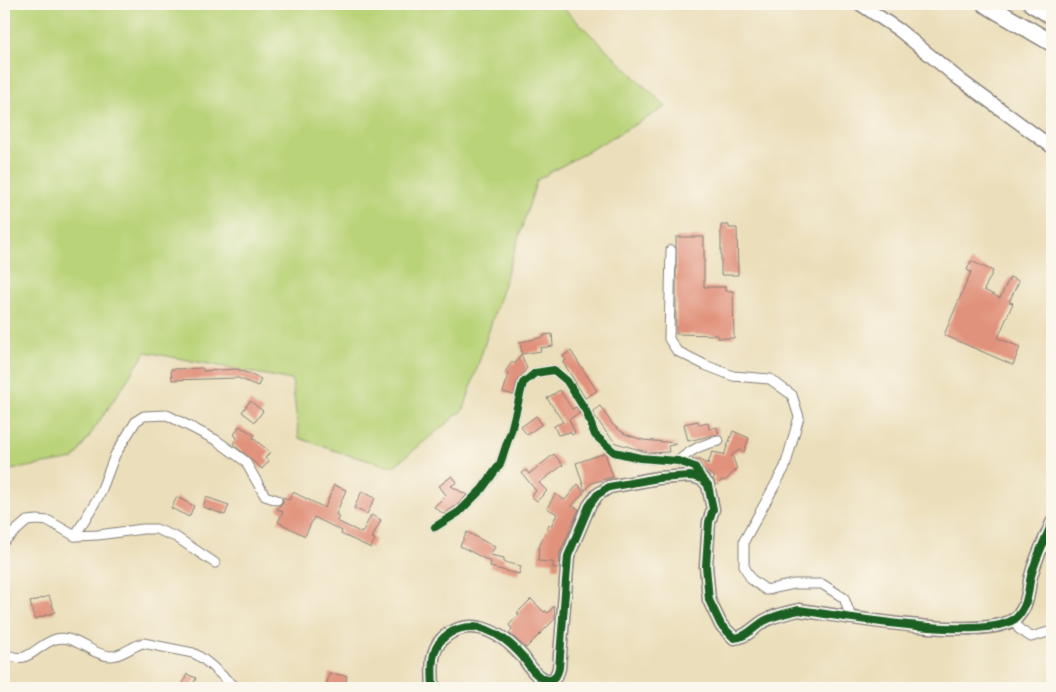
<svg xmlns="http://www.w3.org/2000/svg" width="1056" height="692" viewBox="0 0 1056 692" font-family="'Gochi Hand',sans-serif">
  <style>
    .green { fill: #b9d378; stroke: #6e7a5a }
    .building { fill: #e1927c }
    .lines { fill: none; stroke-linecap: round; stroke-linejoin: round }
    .street-casing { stroke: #86807a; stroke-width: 11 }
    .secondary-casing { stroke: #86807a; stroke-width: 15 }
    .highway-casing { stroke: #86807a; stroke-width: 19 }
    .street { stroke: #fff; stroke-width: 9 }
    .secondary { stroke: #fff; stroke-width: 12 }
    .highway { stroke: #fff; stroke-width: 16 }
    .cycleway-casing { stroke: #fbf7ec; stroke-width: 11 }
    .cycleway { stroke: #1b5e20; stroke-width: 8 }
  </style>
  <rect width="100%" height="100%" fill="#fbf7ec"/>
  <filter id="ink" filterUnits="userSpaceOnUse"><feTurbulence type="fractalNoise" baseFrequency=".02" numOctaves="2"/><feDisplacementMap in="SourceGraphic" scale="10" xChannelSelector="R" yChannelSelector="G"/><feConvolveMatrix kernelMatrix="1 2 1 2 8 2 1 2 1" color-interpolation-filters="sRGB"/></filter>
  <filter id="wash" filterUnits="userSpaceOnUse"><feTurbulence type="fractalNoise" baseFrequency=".0096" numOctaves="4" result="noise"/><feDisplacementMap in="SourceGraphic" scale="20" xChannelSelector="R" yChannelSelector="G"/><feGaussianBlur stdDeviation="1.12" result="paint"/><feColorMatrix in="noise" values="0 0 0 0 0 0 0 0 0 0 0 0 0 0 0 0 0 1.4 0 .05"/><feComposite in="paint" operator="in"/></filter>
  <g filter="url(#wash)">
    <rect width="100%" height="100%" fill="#ebdeba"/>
    <polygon class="green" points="4,4 559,4 666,107 537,180 464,409 393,467 345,454 299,438 292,380 146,352 74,459 4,471"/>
    <g id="blocks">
      <g class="building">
        <polygon points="721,225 729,225 729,228 737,228 738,275 721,275"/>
        <polygon points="676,237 704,237 704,287 725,287 725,291 733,291 734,338 718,338 718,335 676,334"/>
        <polygon points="971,261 993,271 984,290 1000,298 1010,277 1019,281 1009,302 1013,303 998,338 1020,347 1013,365 944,335 971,272 967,270"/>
        <polygon points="552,334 553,346 540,348 541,351 522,354 520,342 544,337 544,335"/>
        <polygon points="571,351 597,391 585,398 563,362 566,360 563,356"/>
        <polygon points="521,354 527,368 517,381 514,395 503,392 509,374 505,372 512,362 515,364"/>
        <polygon points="203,368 203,371 237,369 261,379 258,386 238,378 172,380 171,369"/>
        <polygon points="560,390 572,409 576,407 580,413 569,419 575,433 572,435 570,432 558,435 554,426 563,422 547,398"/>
        <polygon points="250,401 263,411 255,422 242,412"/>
        <polygon points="600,406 613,425 625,434 643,440 676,443 677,444 668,446 669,452 650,453 616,443 606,432 595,416 593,411"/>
        <polygon points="536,416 542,424 527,435 521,427"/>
        <polygon points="698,421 699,425 708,423 709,429 717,427 719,434 688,441 684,424"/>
        <polygon points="239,426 255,435 253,438 270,452 265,458 269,461 262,469 233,444 237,437 234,435"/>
        <polygon points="733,431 749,438 744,452 739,450 732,455 737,469 725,481 722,480 716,486 713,479 715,477 705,471 698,461 692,459 694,457 708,464 712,452 723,454 724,455"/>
        <polygon points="605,453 613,477 591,483 585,491 576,463"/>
        <polygon points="554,454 563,465 539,483 547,491 537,501 531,496 536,491 522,473 526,470 529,474"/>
        <polygon points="452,476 457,482 451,486 467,495 457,505 444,514 434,507 446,495 439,486"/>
        <polygon points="578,484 584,492 572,506 579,509 560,553 559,568 553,568 553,562 538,561 539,547 549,525 551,526 557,514 547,508 555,494 565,500"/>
        <polygon points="334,485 346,490 336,514 339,516 337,521 362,533 371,515 381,520 372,538 375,539 371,548 341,534 342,531 314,517 305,536 278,522 283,512 277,509 283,502 283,497 289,500 293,492 325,508"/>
        <polygon points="362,491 375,498 367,514 354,508"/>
        <polygon points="177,497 194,506 189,517 171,508"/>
        <polygon points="206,497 229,505 225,515 203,507"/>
        <polygon points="467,532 495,547 490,555 504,558 504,562 521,566 519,574 490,567 491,562 460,546"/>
        <polygon points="49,596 55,612 35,619 30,602"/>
        <polygon points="531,599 544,612 546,611 548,613 554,606 555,619 526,648 509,633 512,629 509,625 519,614 517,613"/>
        <polygon points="329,673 347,676 345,688 326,688"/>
        <polygon points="187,674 196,678 192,688 181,688"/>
      </g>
    </g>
  </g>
  <g filter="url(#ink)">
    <use href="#blocks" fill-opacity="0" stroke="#86807a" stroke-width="1"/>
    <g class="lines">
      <g class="street-casing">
        <g id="street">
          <polyline points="671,250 669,339 677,351 705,365 733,376 770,379 792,395 799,417 785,467 744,541 744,566 751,579 766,590 794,584 822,584 844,598 851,617"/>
          <path d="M 678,461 C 691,450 702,444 719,441"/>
          <polyline points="435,527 459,512 482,489 500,464 511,431 523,383 535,373 554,370 567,381 586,411 595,435 614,452 640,458 678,461 695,467 702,479"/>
          <polyline points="75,536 100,494 115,455 136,421 144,416 167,415 216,440 245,461 265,496 277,500"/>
          <polyline points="4,541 27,521 37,520 49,521 75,536 98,535 143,529 156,529 176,537 215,563"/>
          <polyline points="1014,620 1019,629 1031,637 1052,631"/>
          <path d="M 4,653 C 29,667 35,645 56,639 C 75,634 92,656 111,656 C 122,656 132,646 143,643 L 193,653 C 211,661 221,678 238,688"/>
        </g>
      </g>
      <g class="secondary-casing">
        <g id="secondary">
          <polyline points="860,4 899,30 959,79 1052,147"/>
          <path d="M 433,688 C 432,668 429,645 450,633 C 477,617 505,636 523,657 C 529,665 534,675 544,679 C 553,683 557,676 559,668 L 568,556 L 589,506 L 597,495 L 609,487 L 658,478 L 691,476 L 702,479 L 708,485 L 713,509 L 709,522 L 706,566 L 709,600 L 721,625 L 734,638 C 747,637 753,628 764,621 C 775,615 786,613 799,610 C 842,616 979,641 1013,620 C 1016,619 1019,615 1021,612 C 1029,601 1028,588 1031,576 C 1036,557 1045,540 1052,523"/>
        </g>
      </g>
      <g class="highway-casing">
        <g id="highway">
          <polyline points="985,4 1052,43"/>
          <polyline points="1032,4 1052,16"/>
        </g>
      </g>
      <use href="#street" class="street"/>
      <use href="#secondary" class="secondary"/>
      <use href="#highway" class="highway"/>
      <g class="cycleway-casing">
        <g id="cycleway">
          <polyline points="435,527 459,512 482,489 500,464 511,431 523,383 535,373 554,370 567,381 586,411 595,435 614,452 640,458 678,461 695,467 702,479"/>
          <path d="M 433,688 C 432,668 429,645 450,633 C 477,617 505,636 523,657 C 529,665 534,675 544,679 C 553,683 557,676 559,668 L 568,556 L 589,506 L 597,495 L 609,487 L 658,478 L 691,476 L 702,479 L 708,485 L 713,509 L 709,522 L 706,566 L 709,600 L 721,625 L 734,638 C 747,637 753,628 764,621 C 775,615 786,613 799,610 C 842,616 979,641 1013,620 C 1016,619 1019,615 1021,612 C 1029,601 1028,588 1031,576 C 1036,557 1045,540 1052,523"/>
        </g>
      </g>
      <use href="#cycleway" class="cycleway"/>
    </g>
  </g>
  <rect width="1056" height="692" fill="none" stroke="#fbf7ec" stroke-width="20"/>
</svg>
